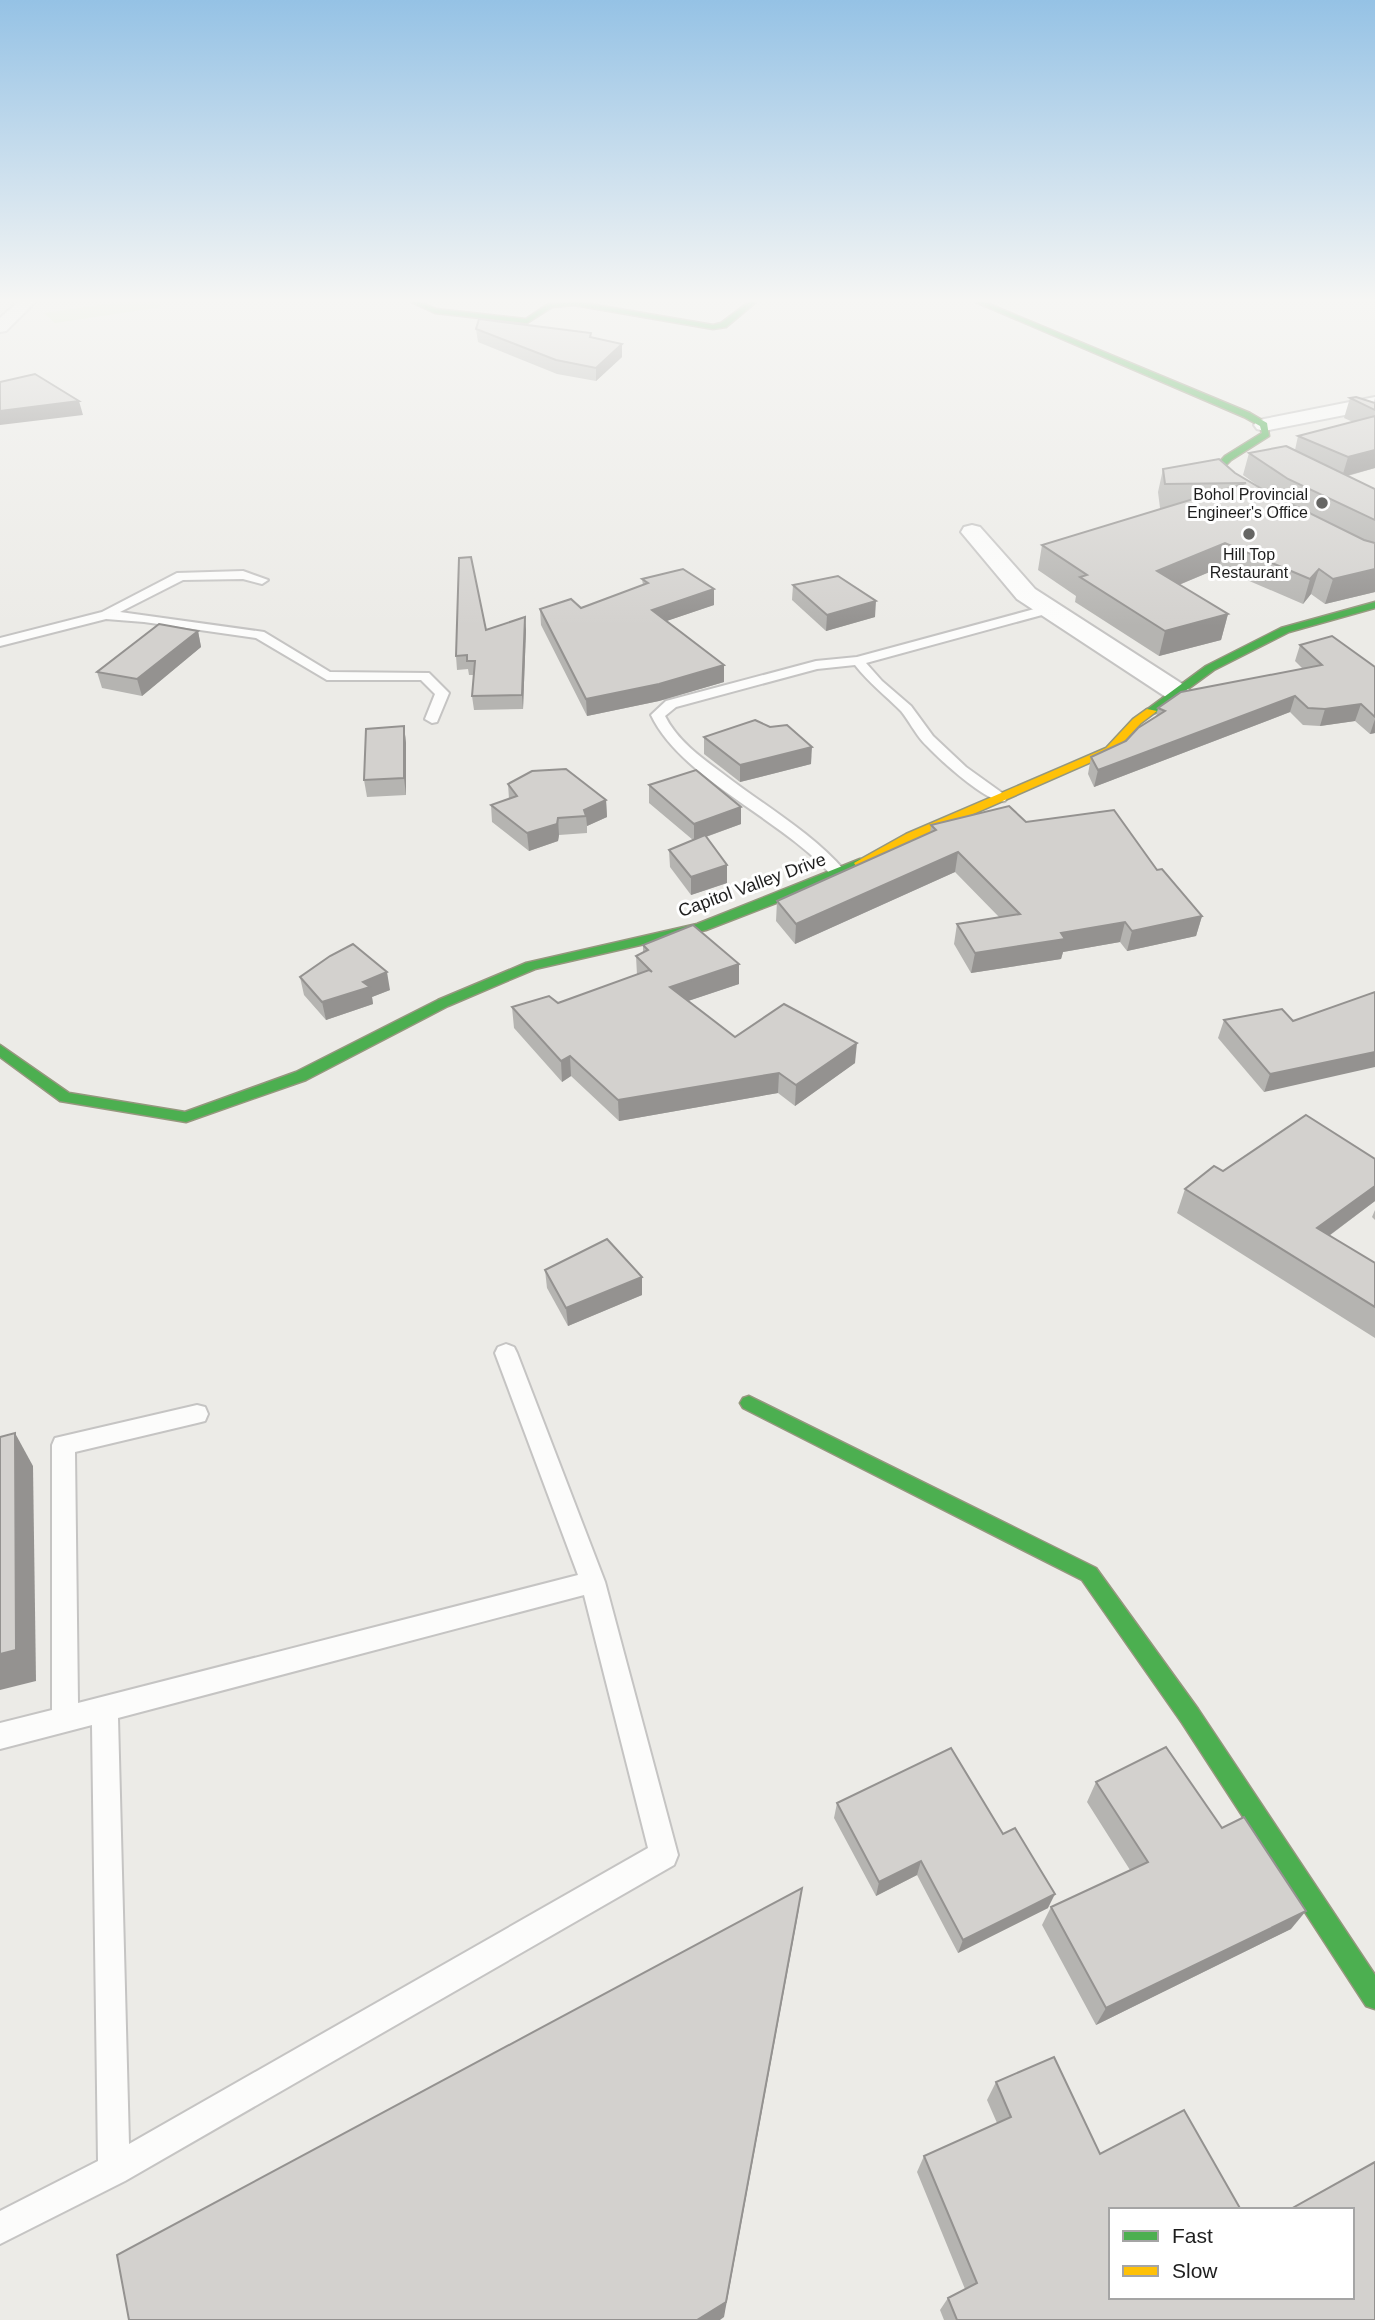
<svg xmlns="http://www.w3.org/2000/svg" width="1375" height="2320" viewBox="0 0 1375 2320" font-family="Helvetica,sans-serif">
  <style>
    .grass { fill: #d8ebc4 }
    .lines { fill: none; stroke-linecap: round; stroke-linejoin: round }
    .lane-casing { stroke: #c5c4c3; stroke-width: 4 }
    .street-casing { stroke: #c5c4c3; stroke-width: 4 }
    .fast-casing { stroke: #95977e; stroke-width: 3 }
    .slow-casing { stroke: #95977e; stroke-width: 3 }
    .lane { fill: #fcfcfb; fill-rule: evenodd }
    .street { fill: #fcfcfb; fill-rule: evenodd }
    .fast { fill: #4caf50; fill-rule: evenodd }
    .slow { fill: #ffc107; fill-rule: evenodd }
    .wall { fill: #b5b4b1 }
    .shaded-wall { fill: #949290 }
    .building { fill: #d3d1ce; stroke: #949290; stroke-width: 2 }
    .poi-dot { fill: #666664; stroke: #fff; stroke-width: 2.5 }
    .labels { text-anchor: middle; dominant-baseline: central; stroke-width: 6; stroke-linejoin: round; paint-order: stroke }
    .far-poi-label { font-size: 16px; fill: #1e1e1e; stroke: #fff; text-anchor: end }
    .street-label { font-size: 18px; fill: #1e1e1e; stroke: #fff }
  </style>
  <rect width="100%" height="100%" fill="#ecebe7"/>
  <polygon class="grass" points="120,302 156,302 162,307 55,323 44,313"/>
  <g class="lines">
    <g class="lane-casing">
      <g id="lane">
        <polygon points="243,571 268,580 262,584 243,579 183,580 120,612 264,632 330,672 429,673 449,693 437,722 432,723 425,719 435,694 421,680 327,680 256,638 144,622 106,619 0,646 0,638 102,612 177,573"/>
        <path d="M 1049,605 L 1053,606 L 1053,612 L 866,663 L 882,681 L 911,706 L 933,736 L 966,767 L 1005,795 L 1007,798 L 1005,801 C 988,805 936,756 923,742 C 915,733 909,721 901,711 C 885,695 869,683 855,665 L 817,669 L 676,707 L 665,716 C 677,740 700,757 722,773 C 763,805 810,831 845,871 L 847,874 L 845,877 L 833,877 C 785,820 681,779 651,715 L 666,701 L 816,661 L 857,657 Z"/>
        <path d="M 506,1344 L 514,1347 L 517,1353 L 605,1582 L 678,1855 L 674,1865 L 125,2181 L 0,2244 L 0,2211 L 98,2161 L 92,1725 L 0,1749 L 0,1723 L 52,1710 L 52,1445 L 55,1438 L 197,1405 L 205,1407 L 208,1414 L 205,1421 L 197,1423 L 75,1452 L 78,1703 L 578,1575 L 495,1353 L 498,1347 ZM 584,1595 L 648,1848 L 129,2144 L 118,1718 Z"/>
      </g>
    </g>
    <g class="street-casing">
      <g id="street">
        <polygon points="18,302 35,302 6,331 0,332 0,318"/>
        <polygon points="1375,397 1375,409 1264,431 1257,429 1254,425 1257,421 1264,419"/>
        <polygon points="972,525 980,527 1035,589 1187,687 1191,693 1187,699 1178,701 1169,699 1017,599 961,532 964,527"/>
      </g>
    </g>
    <g class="fast-casing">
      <g id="fast">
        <polygon points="411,302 419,302 436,309 526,319 548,304 578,302 713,325 721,323 749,302 756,302 726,327 713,329 574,305 552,307 527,323 435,313"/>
        <path d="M 976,302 L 984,302 L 1250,413 L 1267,423 L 1269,436 L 1231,460 L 1222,469 L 1231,478 L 1256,493 L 1256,497 C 1241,497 1223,480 1213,469 L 1225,456 L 1262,433 L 1260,426 L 1244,417 Z"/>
        <polygon points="1375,602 1375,608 1289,632 1214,670 1155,713 1145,711 1206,666 1281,628"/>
        <polygon points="860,859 864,860 864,866 844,877 706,930 535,969 448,1006 306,1080 186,1122 60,1101 0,1057 0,1045 69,1093 185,1112 296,1072 438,1000 526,963 697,924"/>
        <polygon points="749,1396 1096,1568 1198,1709 1375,1975 1375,2009 1366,2006 1182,1723 1082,1580 743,1408 740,1403 743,1398"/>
      </g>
    </g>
    <g class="slow-casing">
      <polygon id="slow" points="1147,709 1157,711 1141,723 1114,752 914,840 864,866 856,866 854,863 906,834 1106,748 1133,719"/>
    </g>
    <use href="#lane" class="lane"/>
    <use href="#street" class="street"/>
    <use href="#fast" class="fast"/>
    <use href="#slow" class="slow"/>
  </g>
  <g class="wall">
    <polygon points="476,329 591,337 622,357 596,381 557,374 478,342"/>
    <polygon points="1350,398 1374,403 1375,398 1375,468 1348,476 1375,489 1375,592 1325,604 1311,594 1303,604 1219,568 1179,585 1228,614 1221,640 1159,656 1075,602 1076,596 1038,570 1042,545 1167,508 1160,508 1158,492 1163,469 1235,473 1268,493 1243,475 1249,453 1295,450 1298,436 1353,422 1344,418"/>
    <polygon points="642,579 714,605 666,621 724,665 724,682 659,701 587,716 541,625 540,609 581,608 643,585"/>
    <polygon points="793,585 875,617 826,631 792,600"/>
    <polygon points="486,630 526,630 523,709 474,710 472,696 474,675 469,675 468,669 457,670 456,656"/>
    <polygon points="198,631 201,647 142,696 102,688 97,672"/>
    <polygon points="1300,645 1375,667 1375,733 1370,734 1355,721 1320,726 1303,725 1290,712 1094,787 1088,774 1091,757 1126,741 1156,717 1158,708 1303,669 1295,661"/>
    <polygon points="404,726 406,743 406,795 367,797 364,780"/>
    <polygon points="704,737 811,764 740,782 704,754"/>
    <polygon points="508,784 606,800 607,817 587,826 587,833 559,835 558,841 529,851 492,822 491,805 509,799"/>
    <polygon points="649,785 741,824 706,837 727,883 691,895 670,867 669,850 693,840 649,803"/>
    <polygon points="1026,822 1157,870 1202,916 1196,936 1127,951 1120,942 1063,952 1061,959 971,973 954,944 957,924 999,917 955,872 795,944 776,921 777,901 930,833 931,825"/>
    <polygon points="643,945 739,964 739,984 688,1001 735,1037 855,1063 795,1106 778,1093 619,1121 571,1076 562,1082 514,1028 512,1007 558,1003 637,975 636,956 643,952"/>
    <polygon points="300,977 390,990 372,997 373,1004 326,1020 304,995"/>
    <polygon points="1224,1020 1293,1021 1264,1092 1218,1038"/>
    <polygon points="1375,1159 1375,1201 1329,1236 1375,1263 1375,1338 1177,1213 1185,1189 1223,1171"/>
    <polygon points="1375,1210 1375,1220 1372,1217"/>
    <polygon points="545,1270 642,1295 568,1326 547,1288"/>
    <polygon points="1096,1782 1291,1929 1096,2025 1042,1925 1051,1907 1130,1870 1087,1802"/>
    <polygon points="837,1803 1003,1834 1048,1908 958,1953 917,1875 876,1896 834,1818"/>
    <polygon points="996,2082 1111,2210 1375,2320 944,2320 940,2310 948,2298 965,2289 917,2172 924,2156 997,2123 987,2100"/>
  </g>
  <g class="shaded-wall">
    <polygon points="622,344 622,357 596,381 596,368"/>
    <polygon points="79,401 83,415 0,425 0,411"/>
    <polygon points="1375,450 1375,468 1342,477 1348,457"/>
    <polygon points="1225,543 1219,568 1152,596 1157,571"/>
    <polygon points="1319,569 1311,594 1303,604 1310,579"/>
    <polygon points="1375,569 1375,592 1325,604 1333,579"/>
    <polygon points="714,589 714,605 652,626 652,610"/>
    <polygon points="876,601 875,617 826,631 827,615"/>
    <polygon points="1228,614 1221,640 1159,656 1165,631"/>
    <polygon points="525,617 526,630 523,709 522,695"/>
    <polygon points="198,631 201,647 142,696 137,679"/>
    <polygon points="724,665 724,682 659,701 587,716 586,699"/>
    <polygon points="1295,696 1290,712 1094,787 1098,770"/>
    <polygon points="1361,704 1355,721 1320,726 1325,709"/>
    <polygon points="1375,719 1375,733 1370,734"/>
    <polygon points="404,726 406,743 406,795 404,778"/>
    <polygon points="812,747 811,764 740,782 740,765"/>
    <polygon points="606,800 607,817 587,826 586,816 584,810"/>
    <polygon points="741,807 741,824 694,841 694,824"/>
    <polygon points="558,818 559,835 558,841 529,851 527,833"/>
    <polygon points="958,852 955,872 795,944 796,924"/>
    <polygon points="727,865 727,883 691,895 691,877"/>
    <polygon points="1202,916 1196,936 1127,951 1132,931"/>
    <polygon points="1125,922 1120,942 1063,952 1061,959 971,973 975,953 1061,933"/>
    <polygon points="739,964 739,984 670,1007 670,987"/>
    <polygon points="387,972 390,990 372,997 373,1004 326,1020 322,1002 363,982"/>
    <polygon points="857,1043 855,1063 795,1106 796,1085"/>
    <polygon points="1375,1052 1375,1067 1264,1092 1270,1074"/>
    <polygon points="570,1056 571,1076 562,1082 561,1061"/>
    <polygon points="779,1073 778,1093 619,1121 618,1100"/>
    <polygon points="1375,1186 1375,1201 1307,1252 1317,1228"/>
    <polygon points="642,1277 642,1295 568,1326 566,1308"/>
    <polygon points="15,1433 33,1466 36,1681 0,1690 0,1654"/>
    <polygon points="921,1861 917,1875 876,1896 879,1882"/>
    <polygon points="802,1888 798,1914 724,2317 720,2320 697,2320"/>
    <polygon points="1055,1894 1048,1908 958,1953 963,1940"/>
    <polygon points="1306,1911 1291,1929 1096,2025 1106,2008"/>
  </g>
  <g class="building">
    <polygon points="479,319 591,333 590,337 622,344 596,368 556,360 476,329"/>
    <polygon points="35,374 79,401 0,411 0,382"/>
    <polygon points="1356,397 1375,403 1375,410 1350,398"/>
    <polygon points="1375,416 1375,450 1348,457 1298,436"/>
    <polygon points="1286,446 1375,489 1375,520 1288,479 1249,453"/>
    <polygon points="1219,459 1235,473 1269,493 1364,540 1375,543 1375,569 1333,579 1319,569 1310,579 1225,543 1157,571 1228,614 1165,631 1080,577 1087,575 1042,545 1246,483 1165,484 1163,469"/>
    <polygon points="471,557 486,630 525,617 522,695 472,696 475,661 467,661 467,655 456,656 459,558"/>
    <polygon points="683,569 714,589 652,610 724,665 659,684 586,699 540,609 571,599 581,608 648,583 642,579"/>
    <polygon points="838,576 876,601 827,615 793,585"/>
    <polygon points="159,624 198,631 137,679 97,672"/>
    <polygon points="1332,636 1375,667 1375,717 1361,704 1325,709 1308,708 1295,696 1098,770 1091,757 1126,741 1138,728 1165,711 1158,708 1181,692 1322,665 1300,645"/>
    <polygon points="755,720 770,727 787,725 812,747 740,765 704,737"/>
    <polygon points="404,726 404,778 364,780 366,729"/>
    <polygon points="566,769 606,800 584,810 586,816 558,818 557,824 527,833 491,805 517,796 508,784 532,771"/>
    <polygon points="696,770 741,807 694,824 649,785"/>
    <polygon points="1009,806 1026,822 1114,810 1157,870 1162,869 1202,916 1132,931 1125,922 1061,933 1065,939 975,953 957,924 1020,914 958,852 796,924 777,901 936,830 931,825"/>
    <polygon points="705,835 727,865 691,877 669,850"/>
    <polygon points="693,925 739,964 670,987 735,1037 784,1004 857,1043 796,1085 779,1073 618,1100 570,1056 561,1061 512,1007 549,996 558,1003 649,970 652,972 636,956 648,950 643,945"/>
    <polygon points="353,944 387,972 363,982 370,987 322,1002 300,977 330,956"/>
    <polygon points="1375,992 1375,1052 1270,1074 1224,1020 1282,1009 1293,1021"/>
    <polygon points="1306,1115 1375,1159 1375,1186 1317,1228 1375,1263 1375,1307 1185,1189 1214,1166 1223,1171"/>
    <polygon points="607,1239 642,1277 566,1308 545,1270"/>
    <polygon points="15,1433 16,1650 0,1654 0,1437"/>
    <polygon points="1166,1747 1222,1828 1244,1817 1306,1911 1106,2008 1051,1907 1148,1862 1096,1782"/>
    <polygon points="951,1748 1003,1834 1015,1828 1055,1894 963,1940 921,1861 879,1882 837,1803"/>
    <polygon points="802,1888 726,2302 697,2320 129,2320 117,2255"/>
    <polygon points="1054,2057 1100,2154 1184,2110 1241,2210 1111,2210 1111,2297 1352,2297 1352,2210 1289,2210 1375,2162 1375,2320 957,2320 948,2298 977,2283 924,2156 1011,2117 996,2082"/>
  </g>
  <linearGradient id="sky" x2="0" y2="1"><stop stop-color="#95c2e5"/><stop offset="0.48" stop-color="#f6f6f4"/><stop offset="1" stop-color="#f6f6f4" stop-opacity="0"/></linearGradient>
  <rect width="1375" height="626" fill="url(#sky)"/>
  <g class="poi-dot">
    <circle cx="1322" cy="503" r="7"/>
    <circle cx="1249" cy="534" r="7"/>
  </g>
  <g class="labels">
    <g class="far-poi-label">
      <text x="1308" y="494">Bohol Provincial<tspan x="1308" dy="18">Engineer's Office</tspan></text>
      <text x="1249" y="554" text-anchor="middle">Hill Top<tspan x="1249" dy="18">Restaurant</tspan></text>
    </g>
    <g class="street-label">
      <text transform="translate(752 885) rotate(-20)">Capitol Valley Drive</text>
    </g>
  </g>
  <rect x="1109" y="2208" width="245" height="91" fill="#ffffff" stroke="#a5a5a5" stroke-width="2"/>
  <rect x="1123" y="2231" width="35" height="10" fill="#4caf50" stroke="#a5a5a5" stroke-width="2"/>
  <text x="1172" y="2243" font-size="21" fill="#1e1e1e">Fast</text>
  <rect x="1123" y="2266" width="35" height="10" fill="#ffc107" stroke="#a5a5a5" stroke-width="2"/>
  <text x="1172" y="2278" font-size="21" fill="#1e1e1e">Slow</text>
</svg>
